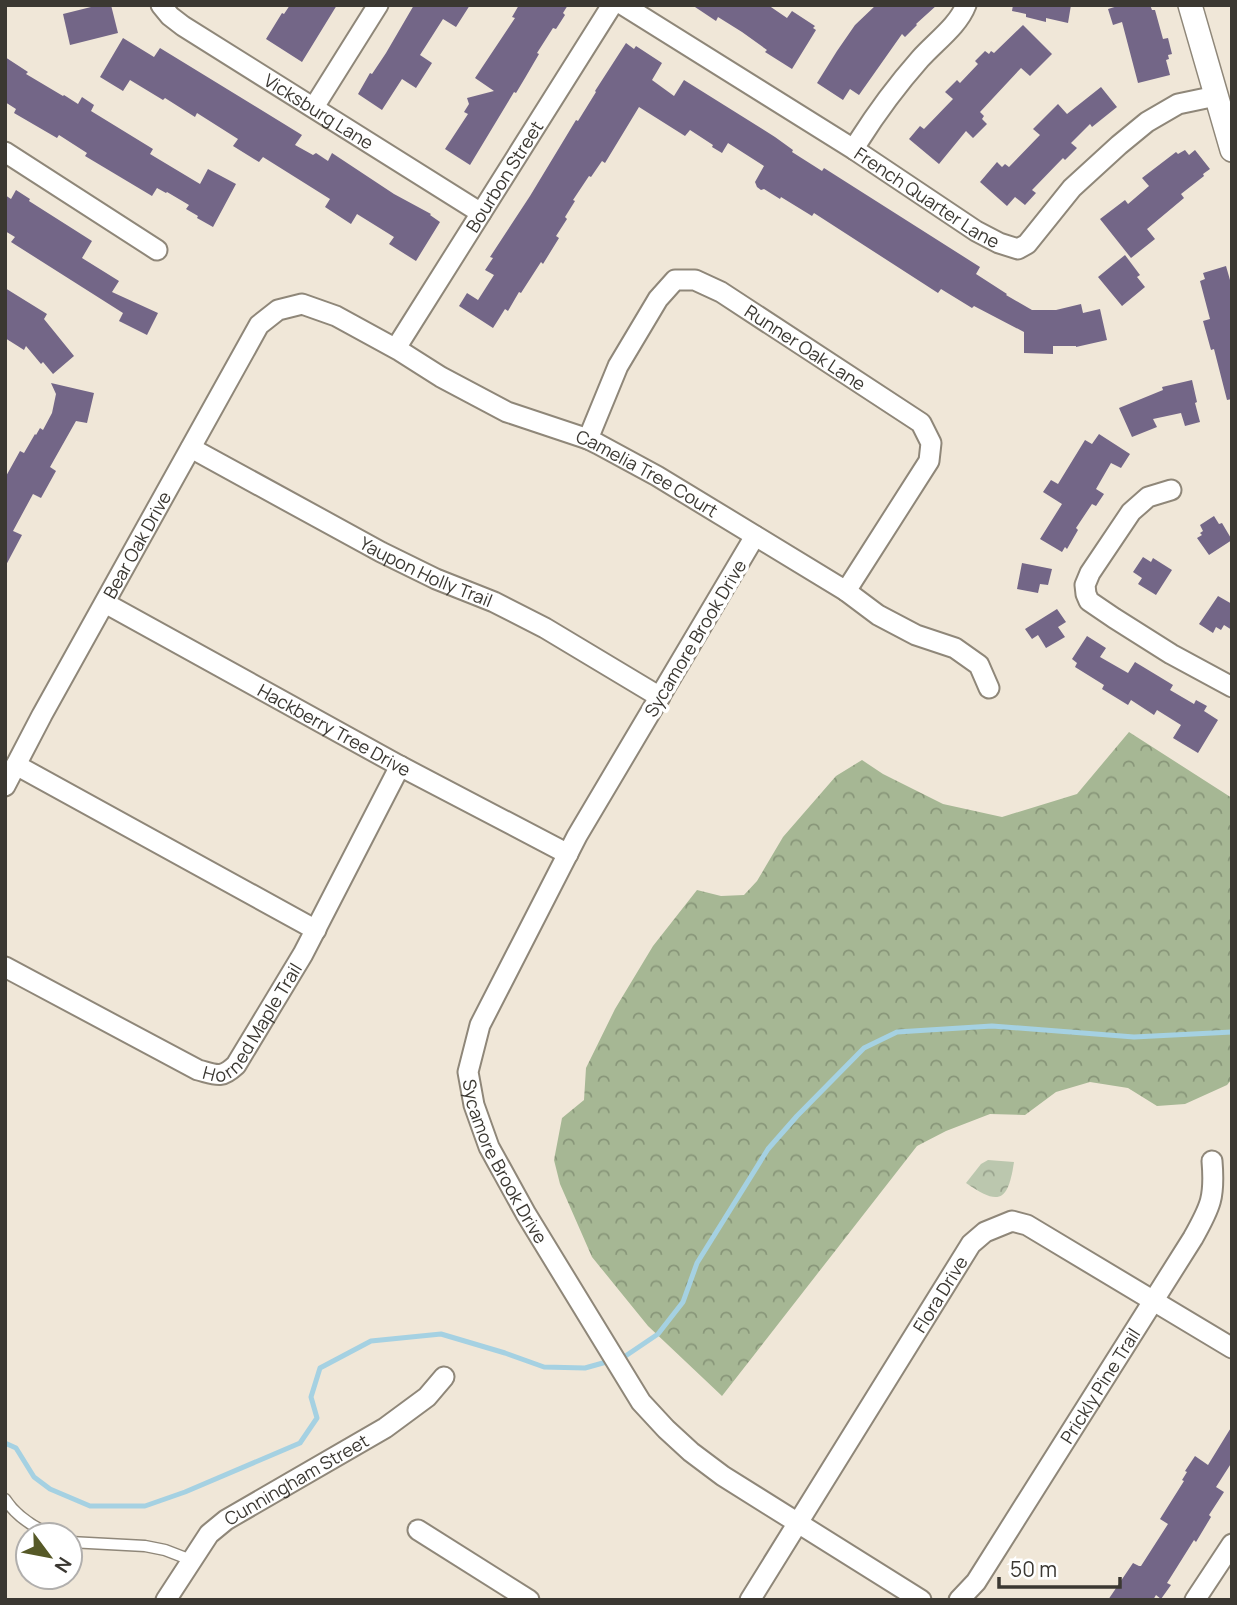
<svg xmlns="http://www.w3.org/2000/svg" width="1237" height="1605" viewBox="0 0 1237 1605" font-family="Manrope,sans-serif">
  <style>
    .forest { fill: url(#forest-crowns) }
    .park { fill: url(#park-crowns) }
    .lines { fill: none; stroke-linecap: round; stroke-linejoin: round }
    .stream { stroke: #a5d1e2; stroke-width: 5 }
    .building { fill: #736687 }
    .service-casing { stroke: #8f8779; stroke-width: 13 }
    .minor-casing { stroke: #8f8779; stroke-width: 23 }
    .tertiary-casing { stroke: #8f8779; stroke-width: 26 }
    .service { stroke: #fff; stroke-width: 10 }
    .minor { stroke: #fff; stroke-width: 19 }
    .tertiary { stroke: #fff; stroke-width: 23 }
    .labels { text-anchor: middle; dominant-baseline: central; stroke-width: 7; stroke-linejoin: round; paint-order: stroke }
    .street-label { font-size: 18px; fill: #3b3832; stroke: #fff }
  </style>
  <defs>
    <pattern id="forest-crowns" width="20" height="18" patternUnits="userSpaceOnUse" patternTransform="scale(1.75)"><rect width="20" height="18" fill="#a6b794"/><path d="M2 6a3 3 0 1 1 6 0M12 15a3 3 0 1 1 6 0" fill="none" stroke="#889679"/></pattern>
    <pattern id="park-crowns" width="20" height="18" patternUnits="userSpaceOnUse" patternTransform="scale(1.75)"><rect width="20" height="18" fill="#bbc7ae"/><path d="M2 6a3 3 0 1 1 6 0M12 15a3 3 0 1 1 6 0" fill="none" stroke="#99a38e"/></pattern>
  </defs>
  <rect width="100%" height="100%" fill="#f0e7d8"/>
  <polygon class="forest" points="1129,732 1232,798 1232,1079 1227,1085 1185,1104 1157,1106 1128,1088 1090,1082 1056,1092 1025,1115 990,1114 946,1131 917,1146 722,1396 648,1326 592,1257 560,1184 554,1160 562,1118 584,1100 586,1068 615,1009 653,946 697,890 721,896 744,895 757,881 783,837 836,776 862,760 883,774 943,804 1002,817 1077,794"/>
  <path class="park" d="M 988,1160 L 1014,1162 C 1008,1202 999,1206 966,1183 L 981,1164 Z"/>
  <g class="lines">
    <g class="stream">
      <polyline points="620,1358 624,1357 658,1334 683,1302 697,1263 768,1149 797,1116 864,1048 897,1032 992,1026 1134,1037 1232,1032"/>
      <polyline points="5,1443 16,1448 34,1477 50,1489 90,1506 145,1506 185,1492 300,1443 317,1418 311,1397 320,1368 371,1341 441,1334 505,1353 544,1367 585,1368 610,1361"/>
    </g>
  </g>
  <g class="building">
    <polygon points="99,5 111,5 118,33 70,45 63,14"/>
    <polygon points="290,5 337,5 302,62 266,39 282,13 284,14"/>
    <polygon points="414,5 470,5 456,27 443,19 420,55 432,63 416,88 402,79 382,110 358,94 370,73 372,74 386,53"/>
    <polygon points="519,5 568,5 563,13 565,15 556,29 553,28 537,53 539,54 525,78 516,93 514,92 470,165 445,149 468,114 464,112 469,104 467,98 494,91 475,78 515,18 512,17"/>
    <polygon points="692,5 768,5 787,18 792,11 815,26 813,28 816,30 792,69 765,52 767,50 742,32 718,17 716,21"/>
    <polygon points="876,5 937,5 916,24 917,25 905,37 902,34 859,95 850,89 843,100 817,83 837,51 855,25"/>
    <polygon points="1013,5 1071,5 1068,23 1046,18 1046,22 1026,17 1026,14 1012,11"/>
    <polygon points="1121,5 1150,5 1152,10 1155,10 1163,39 1168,38 1172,54 1168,55 1169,59 1166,60 1170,75 1138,83 1122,22 1113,25 1108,9"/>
    <polygon points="1023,25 1052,54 1030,76 1021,68 980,112 984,116 982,119 987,124 973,138 966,131 939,164 909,139 920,126 924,129 953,99 945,92 957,80 960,83 978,64 975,61 985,51 989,54 991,51 994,53"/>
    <polygon points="123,38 154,57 160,48 302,135 295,145 313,155 316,153 328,161 332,153 394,194 431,214 430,215 440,222 416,261 389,244 394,237 357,214 351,224 325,207 330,199 263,157 259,162 233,146 238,139 197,113 195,117 165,98 163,100 130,80 123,91 100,77"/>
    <polygon points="626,43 634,49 636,46 662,63 652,80 674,96 684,80 775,137 793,150 792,152 822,171 824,168 980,267 976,274 1007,294 1006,295 1032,310 1056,310 1081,304 1083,313 1100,309 1107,340 1076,347 1076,346 1053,346 1053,354 1024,353 1024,332 974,306 972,308 941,289 938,293 814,213 812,216 781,197 780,199 764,189 761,190 757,187 755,182 764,166 728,143 722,153 712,147 713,145 690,130 685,136 639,107 605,163 602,161 591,177 589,176 573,200 575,201 565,217 567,219 556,236 559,238 543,264 541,262 521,293 519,292 508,311 505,309 493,328 459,306 467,293 478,300 494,275 485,270 493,258 490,257 530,196 576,120 578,121 596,92 595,91"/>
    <polygon points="5,57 28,72 26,74 63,96 64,95 78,104 82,97 94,105 91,111 153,149 150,154 200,184 208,169 236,184 213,227 197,218 198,216 186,209 189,205 167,192 166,193 157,188 152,196 85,156 87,153 59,135 57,138 14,113 16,109 5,102"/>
    <polygon points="1101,87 1117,107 1092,127 1090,124 1071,143 1077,148 1065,160 1063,158 1032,190 1036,193 1025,205 1015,197 1007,206 980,182 997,162 1002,167 1005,164 1009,167 1040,135 1033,129 1058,104 1067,114"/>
    <polygon points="1185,150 1189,155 1195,150 1210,169 1203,174 1204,176 1181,194 1184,198 1147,229 1155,239 1131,258 1100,219 1125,200 1128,204 1149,186 1142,178 1176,152 1178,154"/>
    <polygon points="16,190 30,199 29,201 92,241 82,258 119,281 112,292 158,313 147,335 119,321 123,313 11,242 15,237 5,231 5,195 11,199"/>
    <polygon points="1125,255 1140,275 1137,277 1145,287 1122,306 1098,277"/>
    <polygon points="1226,266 1232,287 1232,399 1227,400 1214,349 1211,350 1203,321 1210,319 1200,281 1205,279 1203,273"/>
    <polygon points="5,288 47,314 44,319 74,356 53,374 43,362 41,364 26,346 24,350 5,338"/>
    <polygon points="1192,380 1197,402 1195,403 1200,422 1185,426 1181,413 1153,419 1157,427 1132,437 1119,408 1163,390 1162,387"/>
    <polygon points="51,383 94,393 87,423 76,421 50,467 56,471 41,498 33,494 13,531 22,535 5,567 5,478 20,451 24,453 35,434 36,435 40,428 43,430 52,413 56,394"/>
    <polygon points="1099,434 1130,454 1121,468 1111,463 1096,489 1104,494 1096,506 1092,504 1076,528 1078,530 1067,549 1065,547 1062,552 1040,539 1062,504 1043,492 1051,480 1058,484 1085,440 1092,444"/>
    <polygon points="1214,516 1219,524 1222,523 1232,540 1209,555 1197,538 1202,535 1200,533 1203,531 1200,525"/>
    <polygon points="1143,557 1151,562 1153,558 1172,570 1156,595 1138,584 1142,578 1133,572"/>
    <polygon points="1022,563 1052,569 1048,585 1040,584 1038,593 1017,589"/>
    <polygon points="1218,596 1232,604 1232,630 1224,625 1221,630 1216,627 1213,633 1199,624"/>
    <polygon points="1057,609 1066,622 1058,627 1065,637 1046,648 1038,635 1032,639 1025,629"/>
    <polygon points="1087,636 1106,648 1100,657 1128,673 1135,662 1173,685 1170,690 1194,704 1196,700 1207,706 1204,711 1218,720 1198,753 1173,738 1181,725 1157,710 1154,715 1131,700 1128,705 1102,689 1104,685 1075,667 1077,663 1072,659"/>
    <polygon points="1232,1426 1232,1462 1216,1487 1224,1492 1209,1515 1211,1517 1196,1542 1194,1540 1167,1583 1171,1585 1161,1599 1156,1595 1153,1600 1108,1600 1133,1563 1139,1566 1141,1566 1168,1524 1160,1519 1184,1481 1182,1480 1187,1472 1185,1471 1195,1456 1208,1465"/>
  </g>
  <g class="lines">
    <g class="service-casing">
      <g id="service">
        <path d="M 5,1499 C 16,1516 33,1527 52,1535"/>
        <polyline points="70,1542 145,1546 165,1550 191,1560"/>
      </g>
    </g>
    <g class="minor-casing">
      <g id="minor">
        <path id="s1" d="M 161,5 L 170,16 L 183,26 L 481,213"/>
        <path id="s2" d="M 623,5 L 855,150 L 976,231 L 999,243 L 1018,249 L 1027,244 L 1072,188 L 1119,145 L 1147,122 L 1178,104 L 1216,96"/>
        <polyline points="314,107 378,5"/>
        <path d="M 855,150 L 858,142 C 877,112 897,85 920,59 C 935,42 958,26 966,5"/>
        <polyline points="5,152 157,250"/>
        <path id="s3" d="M 396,348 L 612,5"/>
        <path id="s4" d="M 588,439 L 618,366 L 658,299 L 675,280 L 695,280 L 721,292 L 921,423 L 931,443 L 929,461 L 846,591"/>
        <path id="s5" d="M 191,448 L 381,552 L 436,579 L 494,602 L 545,628 L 660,697"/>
        <polyline points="1171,490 1148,497 1131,512 1090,573 1085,585 1086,594 1089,601 1114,618 1171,654 1232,687"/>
        <path id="s6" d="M 755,536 L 577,836 L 480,1025 L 468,1072 L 474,1105 L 489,1147 L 526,1214 L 641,1402 L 666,1429 L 691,1452 L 723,1476 L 921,1600"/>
        <path id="s7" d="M 105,603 L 400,766 L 568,854"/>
        <polyline points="16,765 316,930"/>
        <path id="s8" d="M 5,786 L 42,715 L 259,325 L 278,310 L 302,304 L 336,316 L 400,351 L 441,377 L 507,412 L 588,439 L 598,444 L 657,476 L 846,591 L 878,615 L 916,635 L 955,648 L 979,665 L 989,688"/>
        <path id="s9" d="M 5,967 L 198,1070 C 217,1075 221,1079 236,1065 L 303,954 L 400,766"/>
        <polyline points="418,1530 529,1600"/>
        <path id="s10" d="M 166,1600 L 209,1534 L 226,1520 L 385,1428 L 427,1397 L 444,1377"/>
        <path id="s11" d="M 750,1600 L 971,1244 L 985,1232 L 1012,1221 L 1027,1225 L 1232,1348"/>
        <path id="s12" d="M 959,1600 L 976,1582 L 1193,1238 C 1211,1206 1215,1197 1212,1161"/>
        <polyline points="1195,1600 1232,1544"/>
      </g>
    </g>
    <g class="tertiary-casing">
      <polyline id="tertiary" points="1190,5 1232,150"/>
    </g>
    <use href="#service" class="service"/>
    <use href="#minor" class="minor"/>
    <use href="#tertiary" class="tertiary"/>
  </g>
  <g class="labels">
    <g class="street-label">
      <text stroke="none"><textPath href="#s1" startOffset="191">Vicksburg Lane</textPath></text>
      <text stroke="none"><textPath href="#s3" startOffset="203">Bourbon Street</textPath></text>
      <text stroke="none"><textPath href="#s2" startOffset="360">French Quarter Lane</textPath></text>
      <text stroke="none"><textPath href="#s4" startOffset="332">Runner Oak Lane</textPath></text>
      <text stroke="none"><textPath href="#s8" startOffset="961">Camelia Tree Court</textPath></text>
      <text stroke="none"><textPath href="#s8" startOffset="275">Bear Oak Drive</textPath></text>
      <text stroke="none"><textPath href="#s5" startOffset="266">Yaupon Holly Trail</textPath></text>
      <text transform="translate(695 638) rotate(-59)">Sycamore Brook Drive</text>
      <text stroke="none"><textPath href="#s7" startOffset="262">Hackberry Tree Drive</textPath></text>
      <text stroke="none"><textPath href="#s9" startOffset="301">Horned Maple Trail</textPath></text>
      <text stroke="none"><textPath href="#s6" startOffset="707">Sycamore Brook Drive</textPath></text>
      <text stroke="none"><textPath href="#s11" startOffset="360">Flora Drive</textPath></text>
      <text stroke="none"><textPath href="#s12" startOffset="257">Prickly Pine Trail</textPath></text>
      <text stroke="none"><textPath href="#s10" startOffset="182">Cunningham Street</textPath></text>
    </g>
  </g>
  <rect width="1237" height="1605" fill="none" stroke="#3b3832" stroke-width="14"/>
  <g transform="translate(49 1556) rotate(122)"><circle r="33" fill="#ffffff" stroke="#b1afad" stroke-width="2"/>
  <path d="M0-5L12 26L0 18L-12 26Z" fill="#565927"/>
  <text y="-10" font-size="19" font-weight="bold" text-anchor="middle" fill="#3b3832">N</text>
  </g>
  <path d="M999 1577v10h121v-10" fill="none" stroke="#3b3832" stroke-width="3.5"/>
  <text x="1010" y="1577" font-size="21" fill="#3b3832" stroke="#ffffff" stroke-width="5" paint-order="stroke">50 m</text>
</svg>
